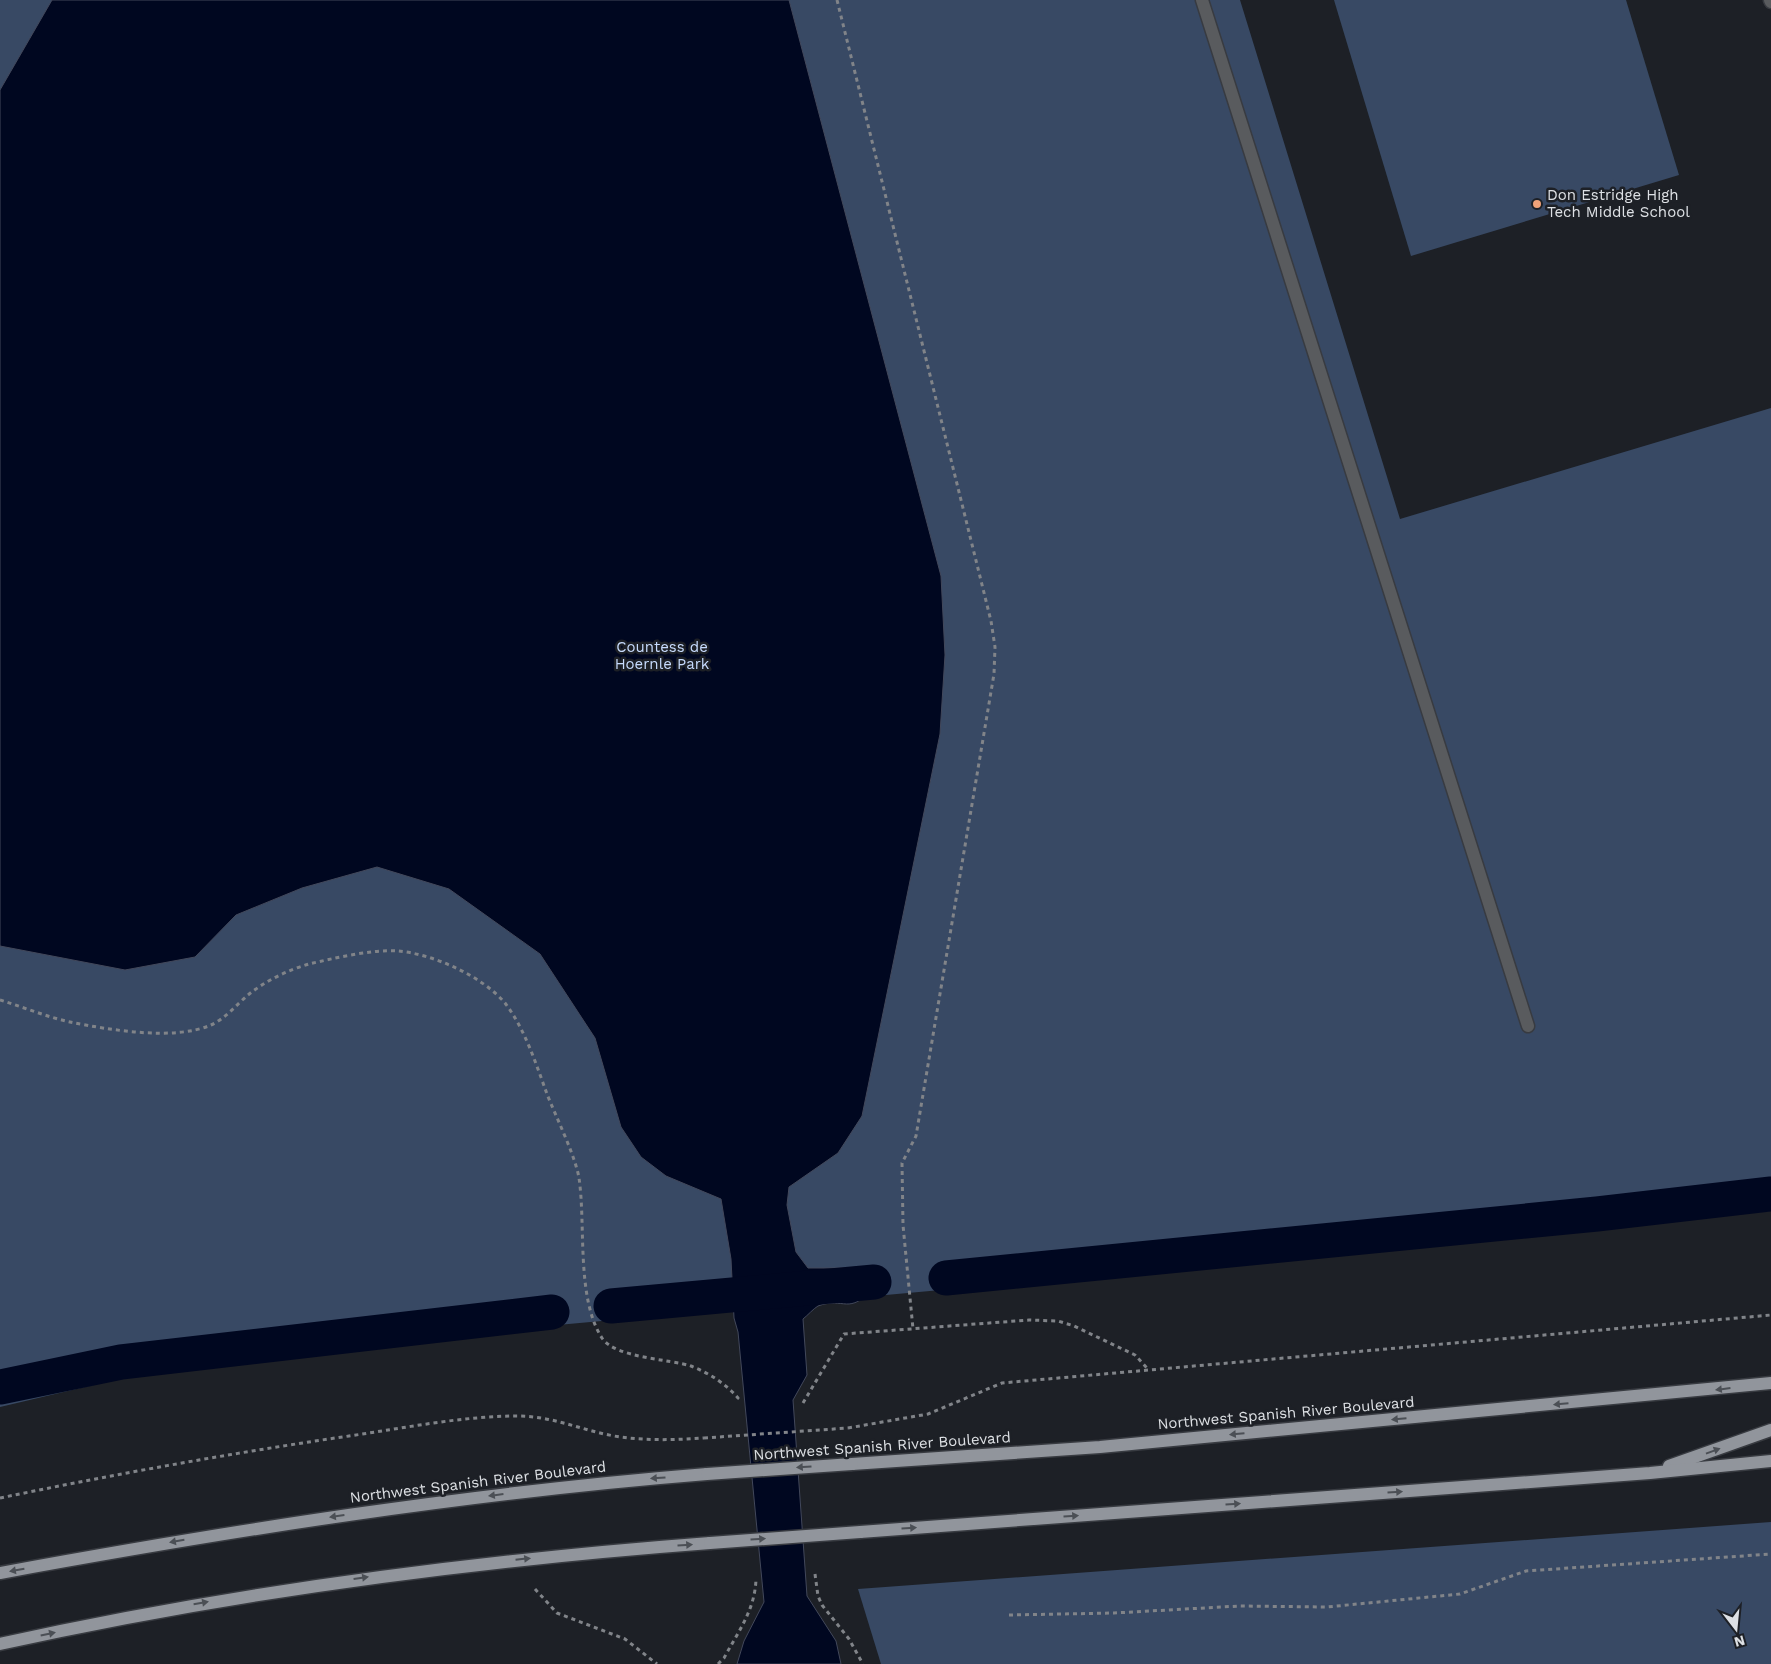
<svg xmlns="http://www.w3.org/2000/svg" width="1771" height="1664" viewBox="0 0 1771 1664" font-family="'Work Sans',sans-serif">
  <style>
    .green { fill: #384964 }
    .water { fill: #000720; stroke: #42485b }
    .lines { fill: none; stroke-linecap: round; stroke-linejoin: round }
    .canal { stroke: #000720; stroke-width: 35 }
    .minor-casing { stroke: #383b41; stroke-width: 15 }
    .major-casing { stroke: #383b41; stroke-width: 15 }
    .path { stroke: #818489; stroke-width: 3; stroke-dasharray: 4 4; stroke-linecap: butt }
    .minor { stroke: #595b5e; stroke-width: 12 }
    .major { stroke: #91959c; stroke-width: 12 }
    .major-bridge-casing { stroke: #383b41; stroke-width: 15; stroke-linecap: butt }
    .path-bridge { stroke: #818489; stroke-width: 3; stroke-dasharray: 4 4; stroke-linecap: butt }
    .major-bridge { stroke: #91959c; stroke-width: 12 }
    .oneway { fill: #4b4f55 }
    .poi-dot { fill: #f0a279; stroke: #1d2026; stroke-width: 2 }
    .labels { text-anchor: middle; dominant-baseline: central; stroke-width: 5; stroke-linejoin: round; paint-order: stroke }
    .poi-label { font-size: 15px; fill: #dde0e4; stroke: #1d2026; text-anchor: start }
    .park-label { font-size: 15px; fill: #c7dbfd; stroke: #1d2026 }
    .street-label { font-size: 15px; fill: #dde0e4; stroke: #1d2026 }
  </style>
  <rect width="100%" height="100%" fill="#1d2026"/>
  <g class="green">
    <polygon points="0,0 1240,0 1400,519 1771,408 1771,1211 1249,1262 216,1356 0,1407"/>
    <polygon points="1334,0 1626,0 1679,175 1411,256"/>
    <polygon points="1771,1522 1771,1664 881,1664 858,1589"/>
  </g>
  <path class="water" d="M 52,0 L 789,0 L 941,576 L 945,655 L 940,734 L 862,1116 L 838,1153 L 789,1187 L 787,1205 L 796,1252 L 808,1268 L 864,1268 L 873,1277 L 874,1287 C 848,1317 845,1296 818,1306 C 813,1309 808,1315 803,1319 L 807,1375 L 793,1400 L 807,1596 L 836,1641 L 841,1664 L 737,1664 L 744,1641 L 764,1602 L 738,1332 L 734,1318 L 731,1259 L 721,1199 L 666,1176 L 641,1157 L 621,1127 L 595,1038 L 540,954 L 449,889 L 377,867 L 302,888 L 236,915 L 195,957 L 125,970 L 0,946 L 0,90 Z"/>
  <g class="lines">
    <g class="canal">
      <polyline points="946,1278 1597,1214 1771,1194"/>
      <polyline points="611,1306 874,1282"/>
      <polyline points="0,1387 121,1362 552,1312"/>
    </g>
    <g class="minor-casing">
      <g id="minor">
        <polyline points="1202,0 1528,1026"/>
        <polyline points="1770,0 1771,2"/>
      </g>
    </g>
    <g class="major-casing">
      <g id="major">
        <polyline points="852,1464 1100,1447 1771,1383"/>
        <polyline points="1669,1466 1771,1430"/>
        <polyline points="860,1532 1650,1473 1771,1461"/>
        <path d="M 0,1573 C 234,1530 469,1493 707,1474"/>
        <path d="M 0,1644 C 234,1592 471,1561 710,1543"/>
      </g>
    </g>
    <g class="path">
      <polyline points="837,0 991,621 995,647 994,674 916,1136 902,1163 903,1225 913,1329"/>
      <path d="M 0,1000 C 23,1007 47,1017 70,1022 C 110,1030 174,1041 211,1025 C 225,1019 237,1004 248,995 C 265,981 288,970 309,964 C 335,958 372,949 398,951 C 433,954 482,976 505,1003 C 525,1029 536,1064 547,1094 C 556,1117 575,1155 579,1178 C 586,1225 576,1298 602,1338 C 615,1358 669,1359 691,1366 C 709,1373 726,1384 738,1398 L 736,1400"/>
      <polyline points="803,1403 844,1334 1029,1320 1058,1321 1074,1326 1135,1355 1147,1368"/>
      <polyline points="848,1428 928,1414 1002,1383 1771,1315"/>
      <path d="M 0,1498 C 116,1474 232,1453 349,1436 C 405,1428 462,1416 518,1416 C 552,1416 581,1430 614,1436 C 644,1441 674,1440 704,1438"/>
      <polyline points="815,1574 818,1596 822,1605 849,1639 863,1664"/>
      <polyline points="535,1589 557,1613 625,1639 657,1664"/>
      <polyline points="1009,1615 1114,1613 1240,1606 1327,1607 1460,1594 1526,1571 1771,1554"/>
      <path d="M 718,1664 L 724,1658 C 738,1632 755,1610 756,1579"/>
    </g>
    <use href="#minor" class="minor"/>
    <use href="#major" class="major"/>
    <g class="major-bridge-casing">
      <g id="major-bridge">
        <polyline points="707,1474 852,1464"/>
        <polyline points="710,1543 860,1532"/>
      </g>
    </g>
    <polyline class="path-bridge" points="704,1438 848,1428"/>
    <use href="#major-bridge" class="major-bridge"/>
  </g>
  <defs><path id="oneway-solid" d="M-6-.8H1V-3.2L6.5 0L1 3.2V.8H-6Z" transform="scale(1.25)"/></defs>
  <g class="oneway">
    <use href="#oneway-solid" transform="translate(1723 1389) rotate(173)"/>
    <use href="#oneway-solid" transform="translate(1561 1404) rotate(175)"/>
    <use href="#oneway-solid" transform="translate(1399 1419) rotate(175)"/>
    <use href="#oneway-solid" transform="translate(1237 1434) rotate(175)"/>
    <use href="#oneway-solid" transform="translate(1713 1451) rotate(-20)"/>
    <use href="#oneway-solid" transform="translate(804 1467) rotate(176)"/>
    <use href="#oneway-solid" transform="translate(658 1478) rotate(176)"/>
    <use href="#oneway-solid" transform="translate(1395 1492) rotate(-4)"/>
    <use href="#oneway-solid" transform="translate(496 1495) rotate(173)"/>
    <use href="#oneway-solid" transform="translate(1233 1504) rotate(-4)"/>
    <use href="#oneway-solid" transform="translate(337 1516) rotate(172)"/>
    <use href="#oneway-solid" transform="translate(1071 1516) rotate(-4)"/>
    <use href="#oneway-solid" transform="translate(909 1528) rotate(-4)"/>
    <use href="#oneway-solid" transform="translate(758 1539) rotate(-4)"/>
    <use href="#oneway-solid" transform="translate(177 1541) rotate(170)"/>
    <use href="#oneway-solid" transform="translate(685 1545) rotate(-4)"/>
    <use href="#oneway-solid" transform="translate(523 1559) rotate(-6)"/>
    <use href="#oneway-solid" transform="translate(17 1570) rotate(170)"/>
    <use href="#oneway-solid" transform="translate(361 1578) rotate(-8)"/>
    <use href="#oneway-solid" transform="translate(201 1603) rotate(-10)"/>
    <use href="#oneway-solid" transform="translate(48 1634) rotate(-12)"/>
  </g>
  <circle class="poi-dot" cx="1537" cy="204" r="5"/>
  <g class="labels">
    <g class="poi-label">
      <text x="1547" y="195">Don Estridge High<tspan x="1547" dy="17">Tech Middle School</tspan></text>
    </g>
    <g class="park-label">
      <text x="662" y="647">Countess de<tspan x="662" dy="17">Hoernle Park</tspan></text>
    </g>
    <g class="street-label">
      <text transform="translate(1286 1413) rotate(-5)">Northwest Spanish River Boulevard</text>
      <text transform="translate(882 1446) rotate(-4)">Northwest Spanish River Boulevard</text>
      <text transform="translate(478 1482) rotate(-7)">Northwest Spanish River Boulevard</text>
    </g>
  </g>
  <g transform="translate(1736 1629) rotate(164)" stroke="#1d2026" stroke-width="4" paint-order="stroke">
  <path d="M0-4L9 19L0 12L-9 19Z" fill="#dde0e4"/>
  <text y="-8" font-size="14" font-weight="bold" text-anchor="middle" fill="#dde0e4">N</text>
  </g>
</svg>
